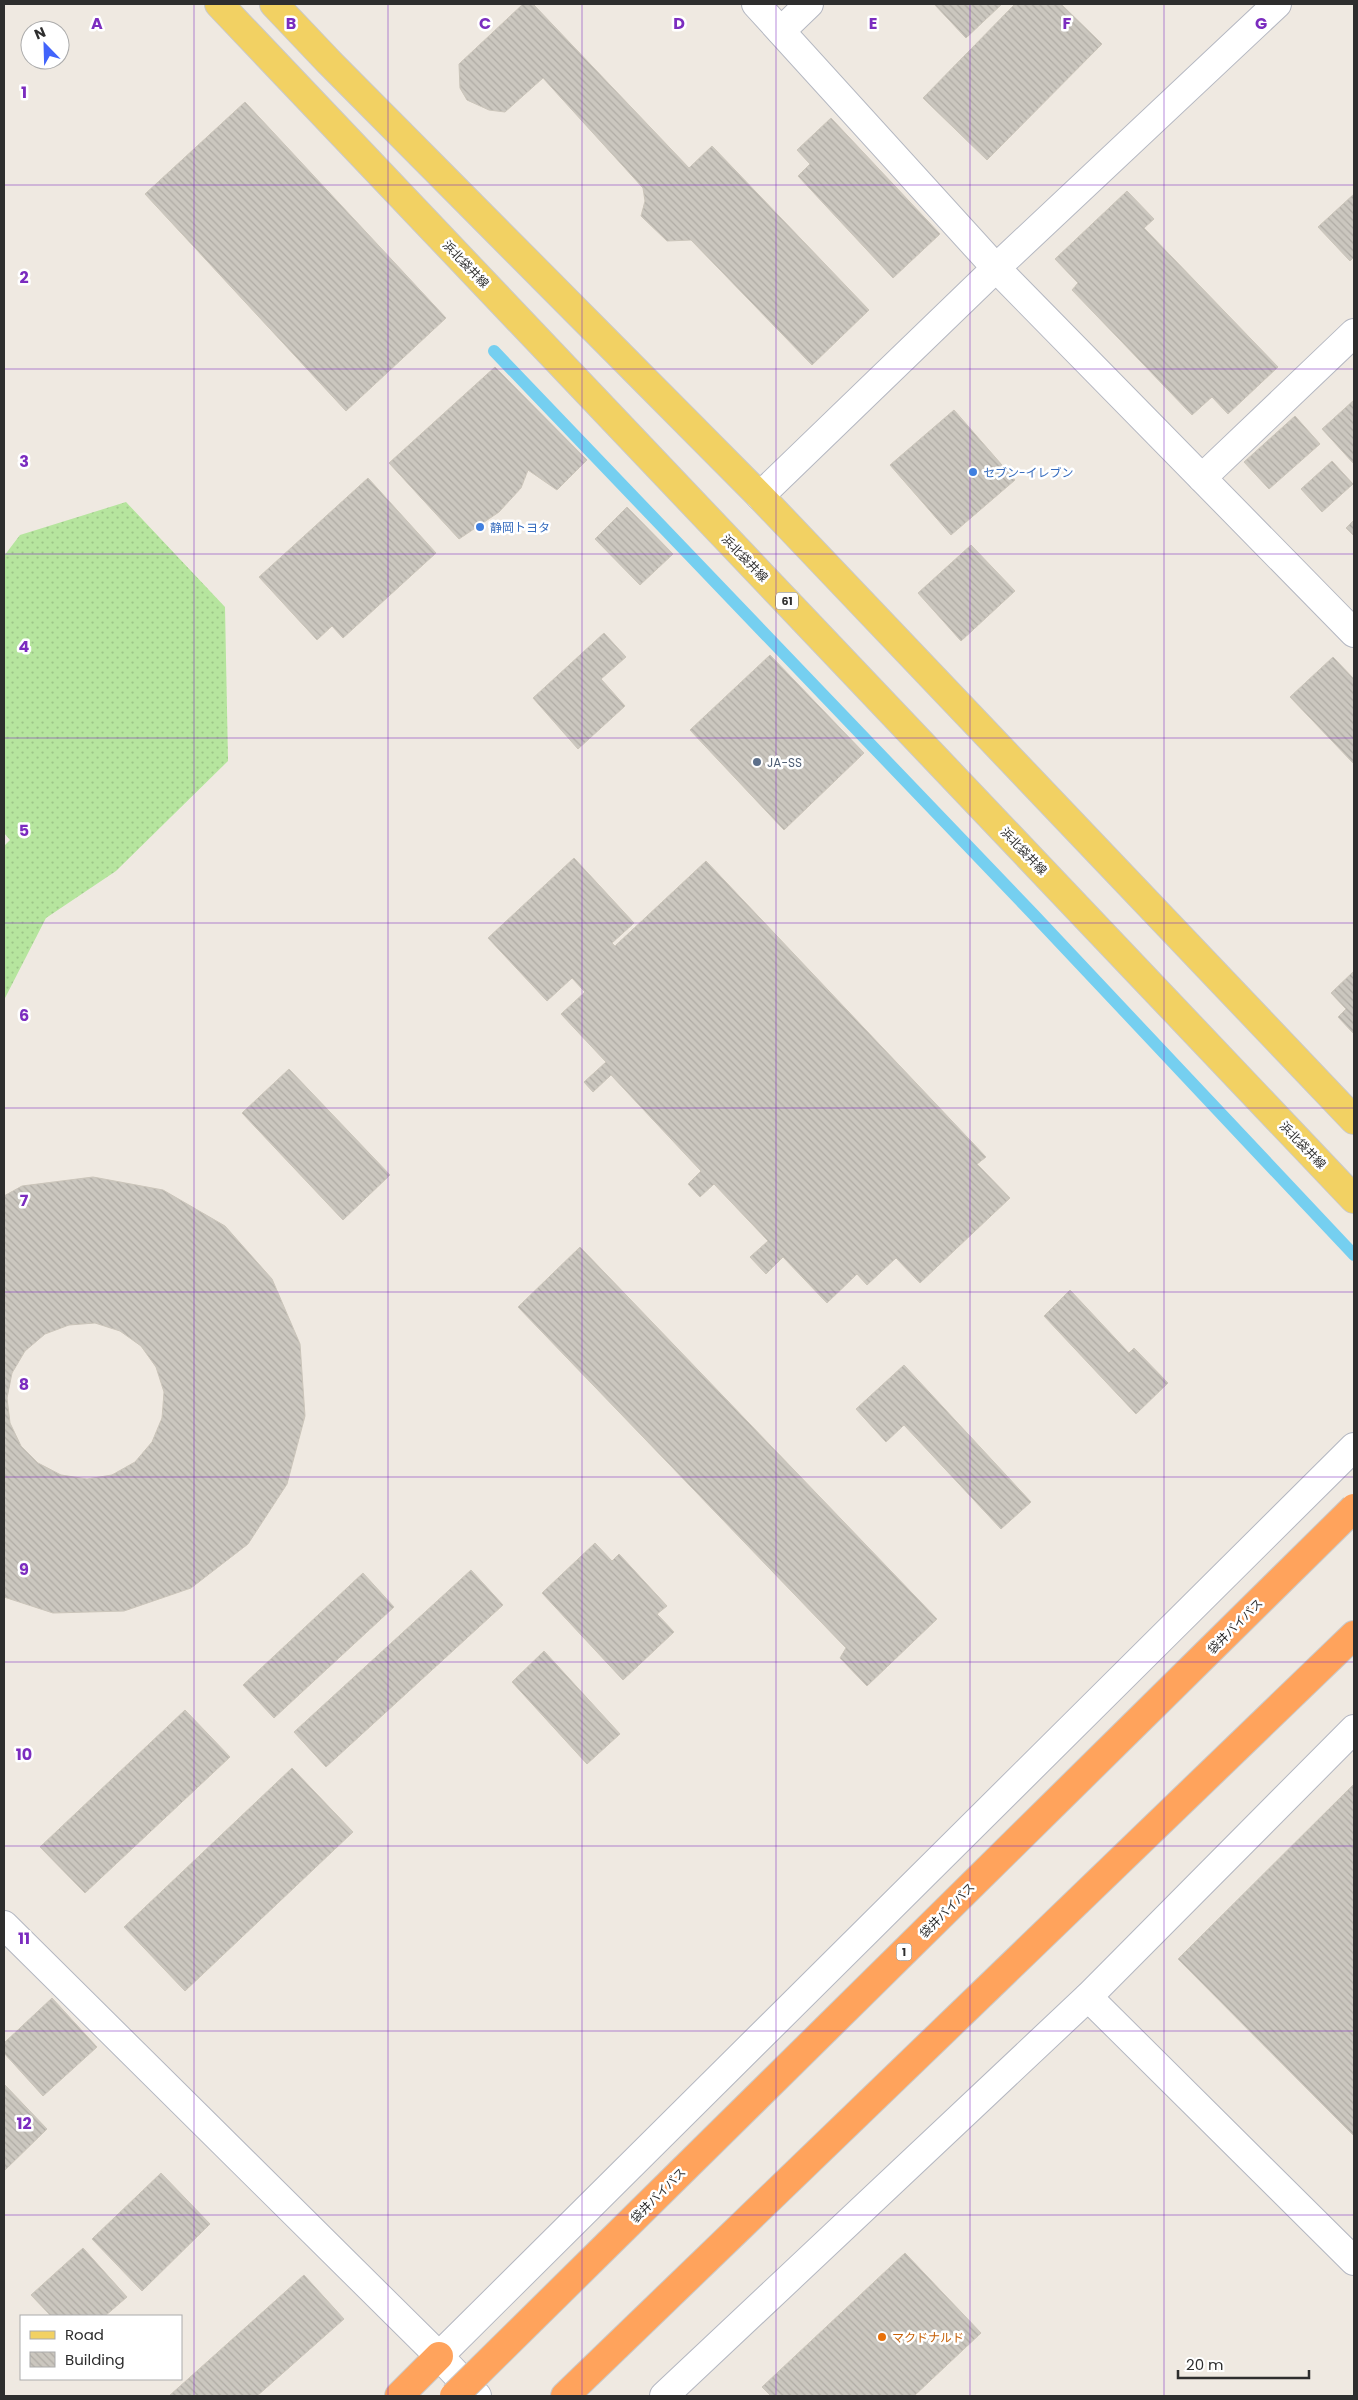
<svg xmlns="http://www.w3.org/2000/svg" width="1358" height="2400" viewBox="0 0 1358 2400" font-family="Poppins,'Noto Sans JP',sans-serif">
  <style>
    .grass { fill: url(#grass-dots) }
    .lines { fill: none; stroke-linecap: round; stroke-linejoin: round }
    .stream { stroke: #75cff0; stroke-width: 12 }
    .building { fill: url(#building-back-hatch); stroke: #cbc5ba; fill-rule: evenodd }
    .minor-casing { stroke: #b4b7c1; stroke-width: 30 }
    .major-casing { stroke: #c9c9c9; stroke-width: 30 }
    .highway-casing { stroke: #c9c9c9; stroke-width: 30 }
    .minor { stroke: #fff; stroke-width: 28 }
    .major { stroke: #f2d163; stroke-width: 28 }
    .highway { stroke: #ffa35c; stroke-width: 28 }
    .highway-bridge-casing { stroke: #c9c9c9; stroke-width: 30; stroke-linecap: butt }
    .highway-bridge { stroke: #ffa35c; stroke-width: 28 }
    .grid { fill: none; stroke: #7b2cbf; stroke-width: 1; stroke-opacity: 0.55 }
    .shop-dot { fill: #3f7fe0; stroke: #fff; stroke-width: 2 }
    .service-dot { fill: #5c6f8a; stroke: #fff; stroke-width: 2 }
    .food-dot { fill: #e8710a; stroke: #fff; stroke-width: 2 }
    .labels { text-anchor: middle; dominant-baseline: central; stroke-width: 5; stroke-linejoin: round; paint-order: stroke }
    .shield { fill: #fff; stroke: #6d6d6d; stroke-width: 1 }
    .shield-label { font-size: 11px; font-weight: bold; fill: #2e2e2e }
    .street-label { font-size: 12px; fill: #2e2e2e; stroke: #fff }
    .shop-label { font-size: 12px; fill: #366cbe; stroke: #fff; text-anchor: start }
    .service-label { font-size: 12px; fill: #4e5e75; stroke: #fff; text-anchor: start }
    .food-label { font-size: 12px; fill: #c56008; stroke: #fff; text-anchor: start }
    .grid-label { font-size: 16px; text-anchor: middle; font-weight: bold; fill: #7b2cbf; stroke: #fff; stroke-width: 5; stroke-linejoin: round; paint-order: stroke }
  </style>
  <defs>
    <pattern id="grass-dots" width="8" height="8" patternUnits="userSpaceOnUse" patternTransform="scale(1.25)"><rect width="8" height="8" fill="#b6e59e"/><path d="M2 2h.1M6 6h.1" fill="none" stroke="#9dc588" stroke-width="1.8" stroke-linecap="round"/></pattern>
    <pattern id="building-back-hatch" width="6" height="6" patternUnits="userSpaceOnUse" patternTransform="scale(1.25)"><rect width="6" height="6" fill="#cbc7bf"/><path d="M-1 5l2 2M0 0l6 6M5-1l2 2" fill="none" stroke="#afaba4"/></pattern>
  </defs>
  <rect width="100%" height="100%" fill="#efe9e1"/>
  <polygon class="grass" points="126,502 225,607 228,761 116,871 46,918 4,1000 4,846 10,840 4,833 4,556 20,535"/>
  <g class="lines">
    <polyline class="stream" points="494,351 1034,915 1354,1255"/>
  </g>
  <g class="building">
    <polygon points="523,4 533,4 689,168 712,146 869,310 812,365 691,240 667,241 641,216 645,201 643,188 543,78 505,112 489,110 467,100 460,88 459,64"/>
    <polygon points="934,4 1002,4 966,38"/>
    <polygon points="1015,4 1061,4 1102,44 987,160 923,98"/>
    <polygon points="245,102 446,318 346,411 145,194"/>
    <polygon points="831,118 940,234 893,278 798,176 810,164 797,150"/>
    <polygon points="1127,191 1154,219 1144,228 1278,367 1228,414 1212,397 1192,415 1072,290 1078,283 1055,259"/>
    <polygon points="1354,194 1354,257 1350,261 1318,227"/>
    <polygon points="495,367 587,460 557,490 528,470 521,488 499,512 459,539 389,463"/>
    <polygon points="1354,400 1354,464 1322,429"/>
    <polygon points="954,410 1015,480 951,535 890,465"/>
    <polygon points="1295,416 1320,444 1269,489 1244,462"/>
    <polygon points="1332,461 1353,484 1322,512 1301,489"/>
    <polygon points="368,478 436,553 343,638 332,626 317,640 259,577"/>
    <polygon points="627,507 673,554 640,585 595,539"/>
    <polygon points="1354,520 1354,536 1346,528"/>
    <polygon points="971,545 1015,591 961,641 918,593"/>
    <polygon points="604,633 626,657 601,679 625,706 578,749 533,698"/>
    <polygon points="770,655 864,753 784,830 690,730"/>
    <polygon points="1333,657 1354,679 1354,764 1290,697"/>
    <polygon points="574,858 634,923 612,943 615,946 706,861 986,1157 977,1164 1010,1198 920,1283 896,1258 867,1285 857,1274 827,1303 783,1257 766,1274 750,1257 768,1241 714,1184 700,1197 688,1184 701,1171 611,1075 593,1092 584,1082 606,1062 561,1014 585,992 572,978 547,1001 488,938"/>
    <polygon points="1354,971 1354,1034 1338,1017 1346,1009 1331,993"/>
    <polygon points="289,1069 390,1175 343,1220 242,1113"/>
    <path d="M 93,1177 L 163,1190 L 225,1226 L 272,1279 L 300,1344 L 305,1416 L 287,1484 L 248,1544 L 191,1588 L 124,1611 L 53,1613 L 4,1597 L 4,1196 L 22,1186 ZM 95,1323 L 120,1331 L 141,1346 L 156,1367 L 164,1392 L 162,1418 L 152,1442 L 135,1462 L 112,1475 L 87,1479 L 61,1475 L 38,1463 L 21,1446 L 10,1423 L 7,1398 L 12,1373 L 25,1351 L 45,1334 L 69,1325 Z"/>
    <polygon points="580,1247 937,1619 867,1686 840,1658 846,1648 518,1307"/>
    <polygon points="1070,1290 1129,1353 1134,1348 1168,1383 1136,1414 1044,1316"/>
    <polygon points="904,1365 1031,1502 1001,1529 904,1425 886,1442 856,1409"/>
    <polygon points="595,1543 612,1561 619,1554 667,1606 657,1614 674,1632 623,1680 542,1593"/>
    <polygon points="471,1570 503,1605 326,1767 294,1732"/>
    <polygon points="363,1573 394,1607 274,1718 243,1685"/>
    <polygon points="544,1651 620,1734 587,1764 512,1682"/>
    <polygon points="185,1710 230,1757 85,1893 40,1847"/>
    <polygon points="292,1768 353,1832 185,1991 124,1927"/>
    <polygon points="1354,1784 1354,2136 1178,1959"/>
    <polygon points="52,1998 97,2047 43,2096 4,2053 4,2043"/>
    <polygon points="4,2084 47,2129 4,2171"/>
    <polygon points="161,2173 210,2224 142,2291 92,2239"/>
    <polygon points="83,2248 127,2297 105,2316 51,2316 31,2295"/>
    <polygon points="905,2253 981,2333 914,2396 771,2396 762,2387"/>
    <polygon points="304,2275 344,2319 257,2396 169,2396"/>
  </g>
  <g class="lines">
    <g class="minor-casing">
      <g id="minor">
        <polyline points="756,4 996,268 1354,633"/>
        <polyline points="781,31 809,4"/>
        <polyline points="1202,478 1354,333"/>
        <polyline points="760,496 996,268 1277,4"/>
        <polyline points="4,1925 439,2356 477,2396"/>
        <polyline points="1088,1997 1354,2261"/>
        <polyline points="439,2356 1354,1447"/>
        <polyline points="664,2396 1088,1997 1354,1729"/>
      </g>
    </g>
    <g class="major-casing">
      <g id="major">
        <polyline points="219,4 1354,1199"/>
        <polyline points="274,4 329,62 760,496 1354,1120"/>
      </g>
    </g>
    <g class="highway-casing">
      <g id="highway">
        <polyline points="399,2396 439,2356"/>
        <polyline points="565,2396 1354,1635"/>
      </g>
    </g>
    <use href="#minor" class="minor"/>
    <use href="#major" class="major"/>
    <use href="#highway" class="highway"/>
    <g class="highway-bridge-casing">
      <polyline id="highway-bridge" points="454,2396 1354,1508"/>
    </g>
    <use href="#highway-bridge" class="highway-bridge"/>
  </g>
  <path class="grid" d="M 194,4 L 194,2396M 388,4 L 388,2396M 582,4 L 582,2396M 776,4 L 776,2396M 970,4 L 970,2396M 1164,4 L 1164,2396M 4,185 L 1354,185M 4,369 L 1354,369M 4,554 L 1354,554M 4,738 L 1354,738M 4,923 L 1354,923M 4,1108 L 1354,1108M 4,1292 L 1354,1292M 4,1477 L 1354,1477M 4,1662 L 1354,1662M 4,1846 L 1354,1846M 4,2031 L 1354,2031M 4,2215 L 1354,2215"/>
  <g class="shop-dot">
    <circle cx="973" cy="472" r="5"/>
    <circle cx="480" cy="527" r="5"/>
  </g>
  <circle class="service-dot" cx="757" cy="762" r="5"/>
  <circle class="food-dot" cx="882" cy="2337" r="5"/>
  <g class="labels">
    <g class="shield">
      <rect x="776" y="592.5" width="22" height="17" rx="4"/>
      <rect x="896.5" y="1943.5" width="15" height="17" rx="4"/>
    </g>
    <g class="shield-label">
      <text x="787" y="601">61</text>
      <text x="904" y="1952">1</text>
    </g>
    <g class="street-label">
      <text transform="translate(466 264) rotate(46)">浜北袋井線</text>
      <text transform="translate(745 558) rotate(46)">浜北袋井線</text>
      <text transform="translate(1024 851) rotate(46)">浜北袋井線</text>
      <text transform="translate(1303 1145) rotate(46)">浜北袋井線</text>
      <text transform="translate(1235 1626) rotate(-45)">袋井バイパス</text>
      <text transform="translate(947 1910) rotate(-45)">袋井バイパス</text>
      <text transform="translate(658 2195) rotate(-45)">袋井バイパス</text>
    </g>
    <g class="shop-label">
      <text x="983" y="472">セブン-イレブン</text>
      <text x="490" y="527">静岡トヨタ</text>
    </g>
    <g class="service-label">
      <text x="767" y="762">JA-SS</text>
    </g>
    <g class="food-label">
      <text x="892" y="2337">マクドナルド</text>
    </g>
  </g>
  <g class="grid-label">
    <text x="97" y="29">A</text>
    <text x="291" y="29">B</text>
    <text x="485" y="29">C</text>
    <text x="679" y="29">D</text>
    <text x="873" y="29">E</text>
    <text x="1067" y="29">F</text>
    <text x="1261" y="29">G</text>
    <text x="24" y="98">1</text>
    <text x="24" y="283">2</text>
    <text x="24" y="467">3</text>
    <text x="24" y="652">4</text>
    <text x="24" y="836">5</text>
    <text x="24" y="1021">6</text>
    <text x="24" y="1206">7</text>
    <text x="24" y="1390">8</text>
    <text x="24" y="1575">9</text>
    <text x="24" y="1760">10</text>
    <text x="24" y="1944">11</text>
    <text x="24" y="2129">12</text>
  </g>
  <rect width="1358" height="2400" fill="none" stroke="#2e2e2e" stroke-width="10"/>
  <rect x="20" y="2315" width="162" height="65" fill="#ffffff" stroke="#ababab"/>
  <rect x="30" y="2331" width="25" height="8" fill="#f2d163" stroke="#ababab"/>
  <text x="65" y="2340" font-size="15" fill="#2e2e2e">Road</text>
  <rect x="30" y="2352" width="25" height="15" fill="url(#building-back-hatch)" stroke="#ababab"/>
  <text x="65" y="2365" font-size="15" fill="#2e2e2e">Building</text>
  <g transform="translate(45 45) rotate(337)"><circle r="24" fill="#ffffff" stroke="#ababab"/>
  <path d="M0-4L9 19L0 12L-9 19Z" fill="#4264fb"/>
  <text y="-8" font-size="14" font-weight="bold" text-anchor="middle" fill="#2e2e2e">N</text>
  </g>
  <path d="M1178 2370v8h131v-8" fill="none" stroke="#2e2e2e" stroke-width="2.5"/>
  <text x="1186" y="2370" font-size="15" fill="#2e2e2e" stroke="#ffffff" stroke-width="4" paint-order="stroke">20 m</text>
</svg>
